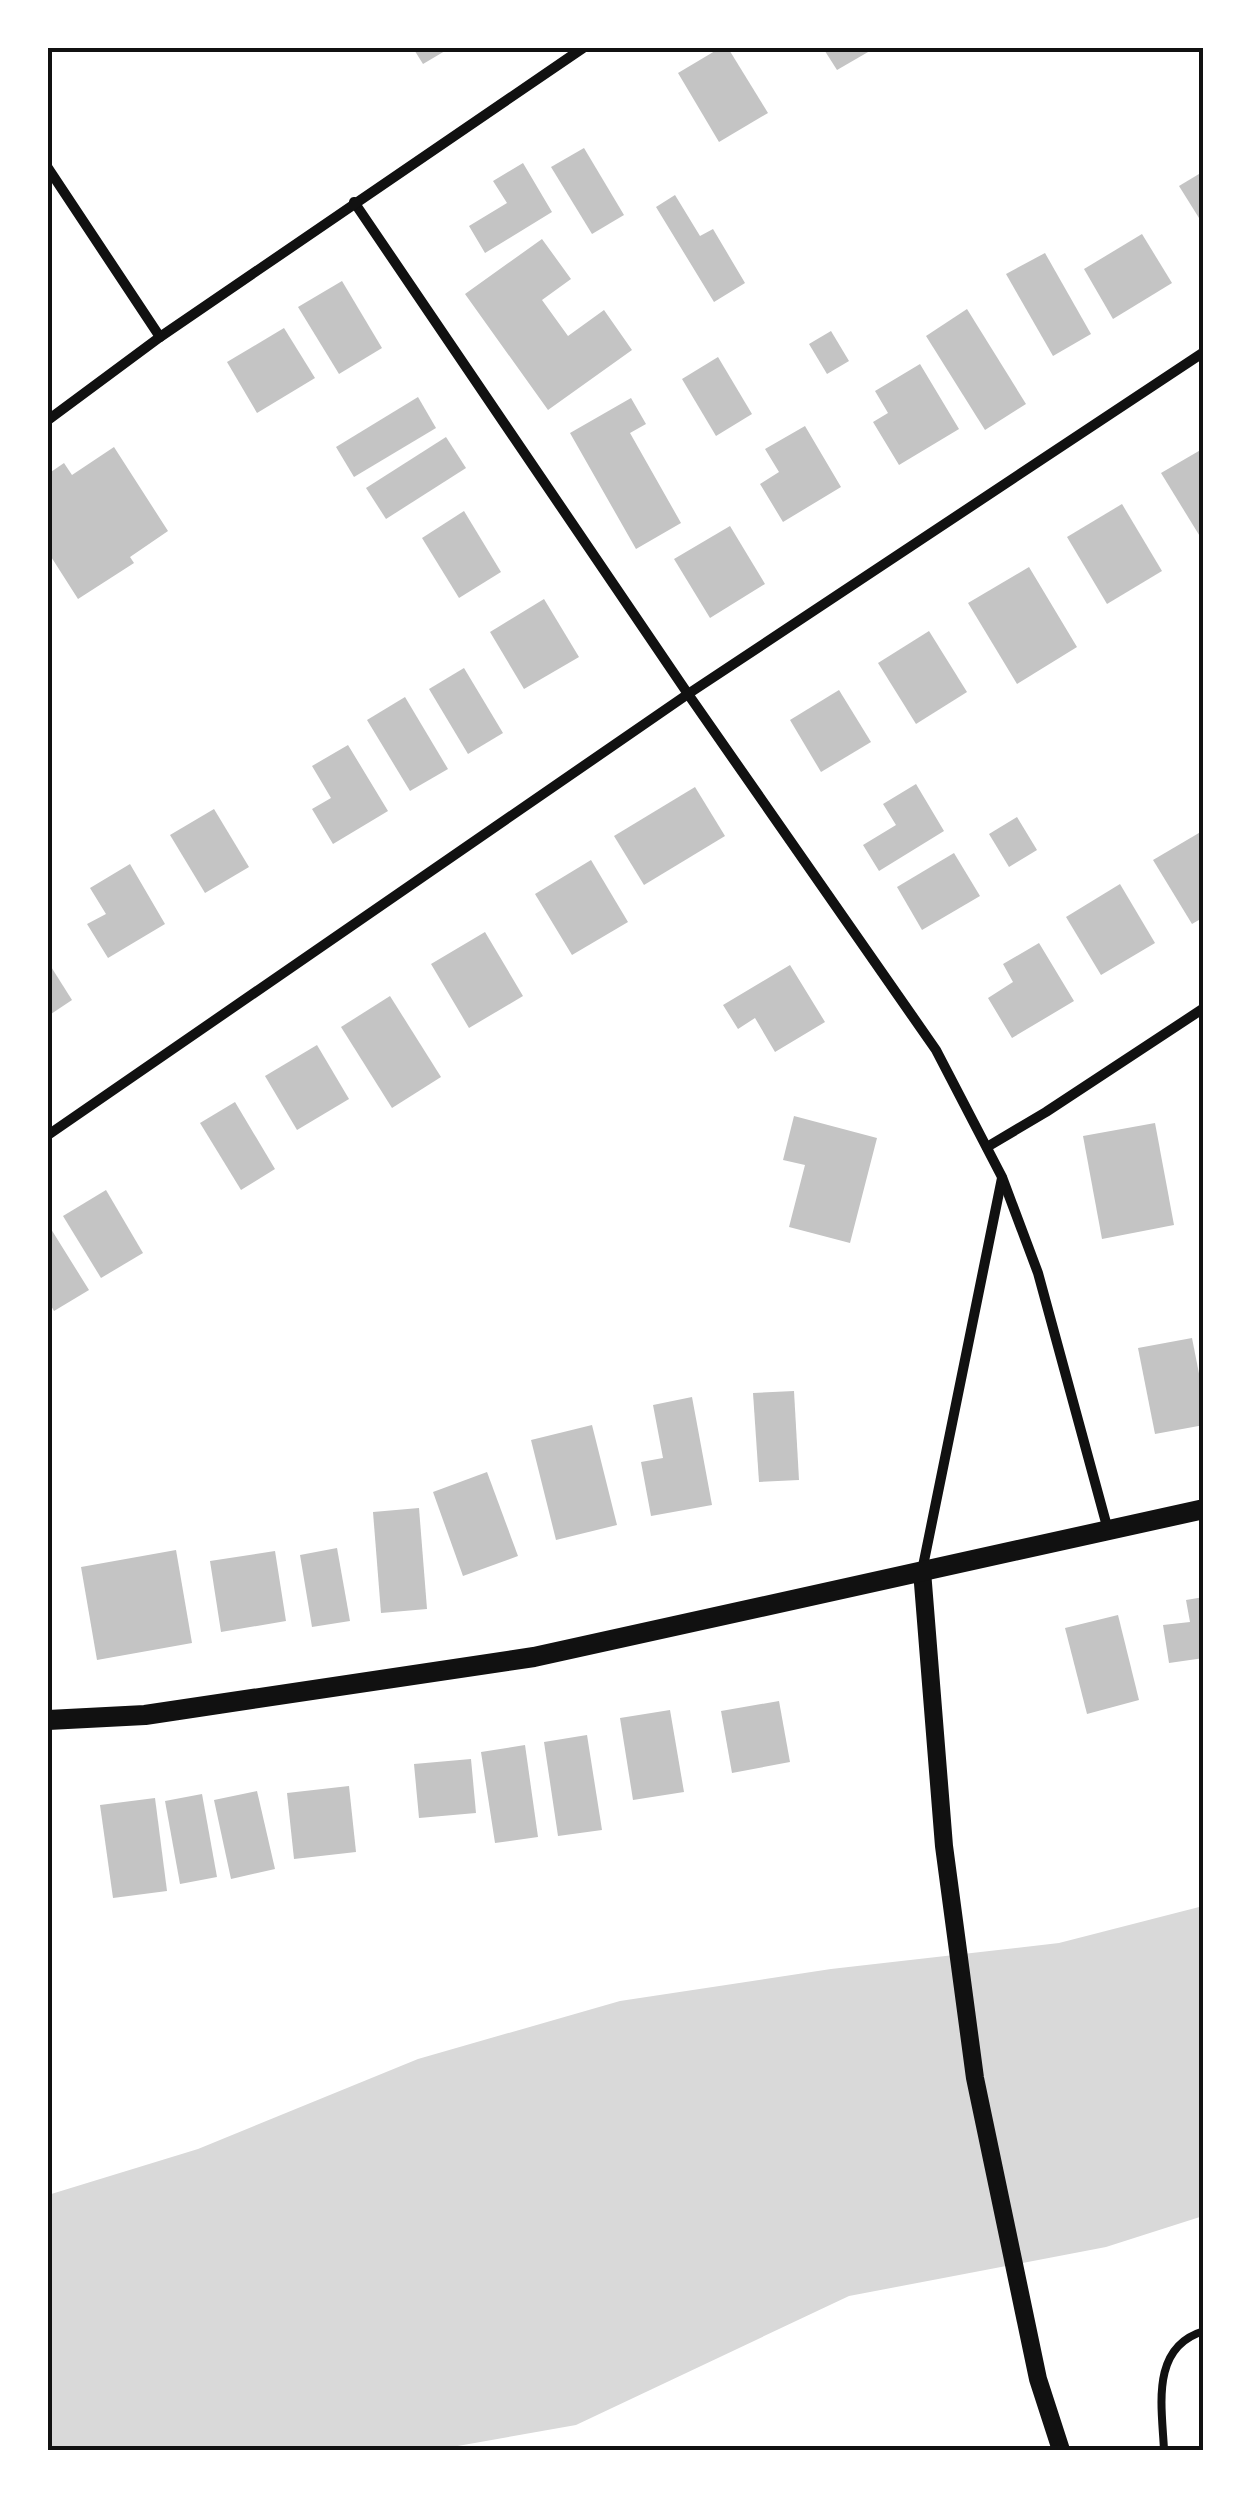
<svg xmlns="http://www.w3.org/2000/svg" width="1251" height="2498" viewBox="0 0 1251 2498" font-family="'Source Sans 3',sans-serif">
  <style>
    .water { fill: #d9d9d9 }
    .building { fill: #c4c4c4 }
    .lines { fill: none; stroke-linecap: round; stroke-linejoin: round }
    .service { stroke: #111; stroke-width: 8 }
    .minor { stroke: #111; stroke-width: 10 }
    .tertiary { stroke: #111; stroke-width: 18 }
    .secondary { stroke: #111; stroke-width: 20 }
    .neatline { fill: none; stroke: #111; stroke-width: 4 }
  </style>
  <rect width="100%" height="100%" fill="#fff"/>
  <polygon class="water" points="1203,1906 1203,2216 1106,2247 849,2296 576,2425 435,2450 48,2450 48,2195 198,2149 418,2059 620,2001 831,1969 1059,1943"/>
  <g class="building">
    <polygon points="413,48 450,48 423,64"/>
    <polygon points="720,48 728,48 768,113 719,142 678,73"/>
    <polygon points="823,48 875,48 837,70"/>
    <polygon points="584,148 624,215 592,234 551,167"/>
    <polygon points="523,163 552,212 485,253 469,226 507,203 493,181"/>
    <polygon points="1204,171 1204,226 1179,186"/>
    <polygon points="675,195 700,236 713,229 745,283 714,302 656,207"/>
    <polygon points="1142,234 1172,283 1113,319 1084,269"/>
    <polygon points="542,239 571,279 542,300 568,336 604,310 632,350 548,410 465,294"/>
    <polygon points="1045,253 1091,334 1053,356 1006,274"/>
    <polygon points="342,281 382,348 339,374 298,307"/>
    <polygon points="967,309 1026,404 985,430 926,336"/>
    <polygon points="284,328 315,378 257,413 227,362"/>
    <polygon points="831,331 849,361 827,374 809,344"/>
    <polygon points="718,357 752,414 716,436 682,379"/>
    <polygon points="920,364 959,429 899,465 873,422 888,413 875,391"/>
    <polygon points="418,397 436,428 354,477 336,447"/>
    <polygon points="631,398 646,424 630,433 681,523 636,549 570,433"/>
    <polygon points="805,426 841,487 783,522 760,484 779,472 765,449"/>
    <polygon points="446,437 466,468 386,519 366,488"/>
    <polygon points="114,447 168,531 130,557 134,563 78,599 48,552 48,474 64,463 72,475"/>
    <polygon points="1204,448 1204,543 1161,473"/>
    <polygon points="1122,504 1162,571 1107,604 1067,537"/>
    <polygon points="464,511 501,572 459,598 422,538"/>
    <polygon points="730,526 765,584 710,618 674,559"/>
    <polygon points="1029,567 1077,647 1017,684 968,603"/>
    <polygon points="544,599 579,657 524,689 490,632"/>
    <polygon points="929,631 967,692 916,724 878,663"/>
    <polygon points="464,668 503,733 468,754 429,689"/>
    <polygon points="839,690 871,742 821,772 790,720"/>
    <polygon points="405,697 448,769 410,791 367,720"/>
    <polygon points="348,745 388,811 333,844 312,809 331,798 312,766"/>
    <polygon points="916,784 944,831 879,871 863,845 896,825 883,804"/>
    <polygon points="695,787 725,836 644,885 614,836"/>
    <polygon points="214,809 249,867 205,893 170,835"/>
    <polygon points="1017,817 1037,850 1009,867 989,834"/>
    <polygon points="1204,830 1204,917 1192,924 1153,860"/>
    <polygon points="954,853 980,896 922,930 897,887"/>
    <polygon points="591,860 628,922 572,955 535,894"/>
    <polygon points="130,864 165,924 108,958 87,924 106,914 90,888"/>
    <polygon points="1120,884 1155,943 1101,975 1066,917"/>
    <polygon points="485,932 523,996 469,1028 431,964"/>
    <polygon points="1039,943 1074,1001 1012,1038 988,998 1013,982 1003,964"/>
    <polygon points="48,962 72,1000 48,1016"/>
    <polygon points="790,965 825,1022 775,1052 755,1018 738,1029 723,1005"/>
    <polygon points="390,996 441,1077 392,1108 341,1027"/>
    <polygon points="317,1045 349,1099 297,1130 265,1076"/>
    <polygon points="235,1102 275,1169 241,1190 200,1123"/>
    <polygon points="794,1116 877,1138 850,1243 789,1227 805,1165 783,1160"/>
    <polygon points="1155,1123 1174,1225 1102,1239 1083,1136"/>
    <polygon points="106,1190 143,1253 101,1278 63,1216"/>
    <polygon points="51,1229 89,1290 54,1311 50,1304 48,1306 48,1231"/>
    <polygon points="1192,1338 1204,1399 1204,1425 1155,1434 1138,1348"/>
    <polygon points="794,1391 799,1480 759,1482 753,1393"/>
    <polygon points="692,1397 712,1505 651,1516 641,1462 663,1458 653,1405"/>
    <polygon points="592,1425 617,1525 556,1540 531,1440"/>
    <polygon points="487,1472 518,1556 463,1576 433,1492"/>
    <polygon points="419,1508 427,1609 381,1613 373,1512"/>
    <polygon points="337,1548 350,1621 312,1627 300,1555"/>
    <polygon points="176,1550 192,1643 97,1660 81,1567"/>
    <polygon points="275,1551 286,1621 221,1632 210,1561"/>
    <polygon points="1204,1597 1204,1658 1169,1663 1163,1625 1190,1622 1186,1600"/>
    <polygon points="1118,1615 1139,1700 1087,1714 1065,1628"/>
    <polygon points="779,1701 790,1762 732,1773 721,1711"/>
    <polygon points="670,1710 684,1792 633,1800 620,1718"/>
    <polygon points="587,1735 602,1830 558,1836 544,1742"/>
    <polygon points="525,1745 538,1837 495,1843 481,1752"/>
    <polygon points="471,1759 476,1813 419,1818 414,1764"/>
    <polygon points="349,1786 356,1852 294,1859 287,1793"/>
    <polygon points="257,1791 275,1869 231,1879 214,1800"/>
    <polygon points="202,1794 217,1877 180,1884 165,1801"/>
    <polygon points="155,1798 167,1891 113,1898 100,1805"/>
  </g>
  <g class="lines">
    <path class="service" d="M 1164,2450 C 1162,2407 1150,2347 1204,2331"/>
    <g class="minor">
      <polyline points="48,168 160,337"/>
      <polyline points="354,202 688,694 936,1050 1002,1177 1038,1273 1108,1530"/>
      <polyline points="48,420 160,337 583,48"/>
      <polyline points="48,1135 688,694 1204,352"/>
      <polyline points="987,1147 1046,1112 1204,1008"/>
      <polyline points="922,1571 1002,1178"/>
    </g>
    <polyline class="tertiary" points="922,1571 944,1846 975,2078 1038,2379 1061,2450"/>
    <polyline class="secondary" points="48,1720 145,1715 534,1657 1204,1509"/>
  </g>
  <rect width="1251" height="2498" fill="none" stroke="#ffffff" stroke-width="100"/>
  <rect x="50" y="50" width="1151" height="2398" class="neatline"/>
</svg>
